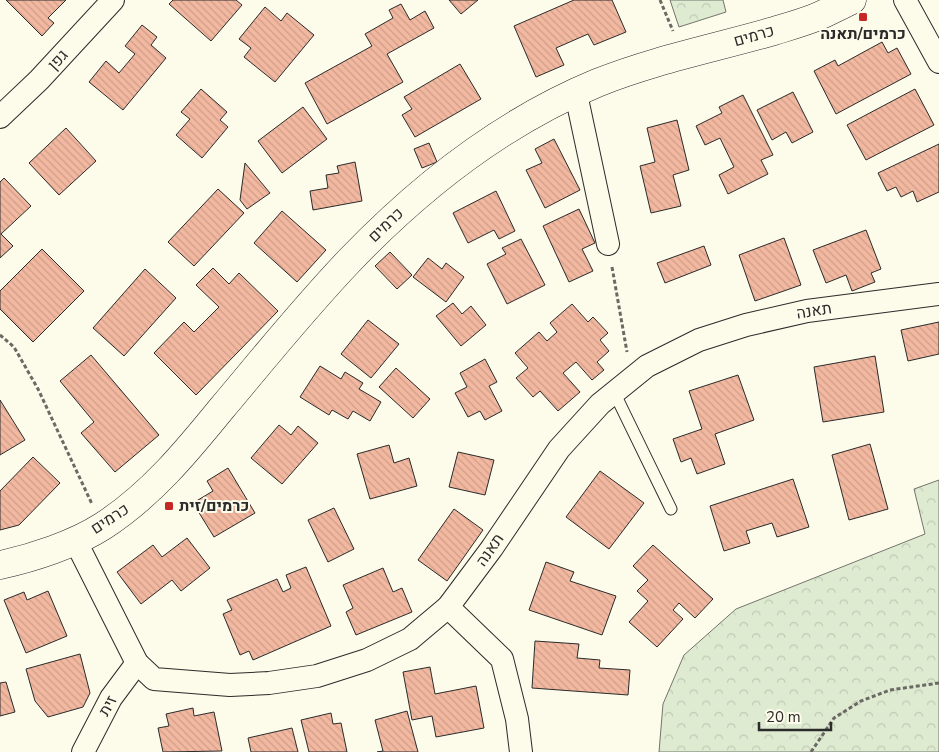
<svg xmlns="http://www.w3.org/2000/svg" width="939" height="752" viewBox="0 0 939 752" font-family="'Nunito Sans',Heebo,sans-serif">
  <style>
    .forest { fill: url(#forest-crowns); stroke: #74746e }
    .building { fill: url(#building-back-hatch); stroke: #2b2b2b }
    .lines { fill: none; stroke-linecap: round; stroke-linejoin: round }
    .lane-casing { stroke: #2b2b2b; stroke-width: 13 }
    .street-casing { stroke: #2b2b2b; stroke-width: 24 }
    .secondary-casing { stroke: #2b2b2b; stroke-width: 29 }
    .path { stroke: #6a6964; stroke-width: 3; stroke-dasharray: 4 2.5; stroke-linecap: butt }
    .lane { stroke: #fdfbea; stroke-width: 11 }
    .street { stroke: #fdfbea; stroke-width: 22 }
    .secondary { stroke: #fdfbea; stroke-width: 28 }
    .poi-dot { fill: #c62828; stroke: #fdfbea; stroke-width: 2 }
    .labels { text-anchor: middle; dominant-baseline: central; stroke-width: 4; stroke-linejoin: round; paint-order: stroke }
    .poi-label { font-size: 16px; font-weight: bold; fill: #2b2b2b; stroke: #fdfbea }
    .street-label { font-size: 16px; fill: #2b2b2b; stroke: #fdfbea }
  </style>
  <defs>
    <pattern id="forest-crowns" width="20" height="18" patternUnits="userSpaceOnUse" patternTransform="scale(1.25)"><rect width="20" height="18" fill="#deebd1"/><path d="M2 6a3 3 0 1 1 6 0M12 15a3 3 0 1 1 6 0" fill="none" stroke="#bfcab4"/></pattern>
    <pattern id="building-back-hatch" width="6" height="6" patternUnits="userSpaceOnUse" patternTransform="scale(1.25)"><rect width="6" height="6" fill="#f2b8a0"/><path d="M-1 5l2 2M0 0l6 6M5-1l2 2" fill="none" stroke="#d09e8a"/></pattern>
  </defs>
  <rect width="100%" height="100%" fill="#fdfbea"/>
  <g class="forest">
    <polygon points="670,0 723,0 726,12 679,27"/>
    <polygon points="939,480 939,752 659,752 663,704 684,655 736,609 925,534 914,489"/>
  </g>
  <g class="building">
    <polygon points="6,0 66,0 48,18 54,23 42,36"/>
    <polygon points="173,0 236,0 242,5 211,41 169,4"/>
    <polygon points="449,0 478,0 461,14"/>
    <polygon points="574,0 612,0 626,32 594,45 588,34 556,48 564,65 536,77 514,26"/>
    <polygon points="401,4 410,20 425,11 434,28 387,54 403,82 327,124 305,83 372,46 365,34 393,18 389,10"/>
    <polygon points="265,7 281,21 287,13 314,35 275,82 244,57 251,48 239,39"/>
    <polygon points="142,25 157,37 151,45 166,58 123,110 89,82 106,61 119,73 135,54 125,46"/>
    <polygon points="882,42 888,53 897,48 911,74 836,114 814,71 835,60 838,66"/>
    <polygon points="460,64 481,99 415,137 402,115 412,109 404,97"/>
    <polygon points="201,89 227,112 220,120 228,127 202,158 176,135 190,119 181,112"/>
    <polygon points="915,89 934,125 866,160 847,125"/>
    <polygon points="793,92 813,132 792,143 786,132 772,140 757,110"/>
    <polygon points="743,95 773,155 761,160 768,174 728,194 719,175 734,167 720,138 705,145 696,126 722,113 719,107"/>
    <polygon points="303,107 327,139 282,173 258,141"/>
    <polygon points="677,120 689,170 673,175 681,206 651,213 640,166 655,162 647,128"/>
    <polygon points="66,128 96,161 59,195 29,163"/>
    <polygon points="554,139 580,190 545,208 526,170 542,163 535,149"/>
    <polygon points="429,143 437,162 422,168 414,149"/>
    <polygon points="939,144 939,192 917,202 913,191 901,197 896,187 887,191 878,173"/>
    <polygon points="355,162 362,201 313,210 310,191 328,188 326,175 339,173 337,166"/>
    <polygon points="245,163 270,193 247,209 240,200"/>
    <polygon points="4,178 31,206 1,234 13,246 0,258 0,182"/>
    <polygon points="218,189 244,213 194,266 168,242"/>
    <polygon points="496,191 515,231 499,239 494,230 468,243 453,213"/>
    <polygon points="579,209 595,243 582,249 593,271 569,282 543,226"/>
    <polygon points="282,211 326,250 297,282 254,243"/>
    <polygon points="866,230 881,269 871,273 875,282 852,291 846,275 826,283 813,250"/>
    <polygon points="784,238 801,285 755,301 739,255"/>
    <polygon points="521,239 545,285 507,304 487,264 506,254 502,248"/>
    <polygon points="704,246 711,265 665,283 657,263"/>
    <polygon points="42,249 84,291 33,342 0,309 0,291"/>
    <polygon points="390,252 412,275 397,289 375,266"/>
    <polygon points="428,258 442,269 446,263 464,277 446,302 413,277"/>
    <polygon points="213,268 229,284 239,273 278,311 196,395 154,353 184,322 194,332 219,307 196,285"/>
    <polygon points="145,269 176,298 124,356 93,328"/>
    <polygon points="453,303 462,314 471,306 486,325 461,346 436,316"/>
    <polygon points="572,304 588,322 593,317 608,333 600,340 609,351 597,362 604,370 592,380 576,362 563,373 580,392 558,411 540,391 533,397 516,378 528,368 515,353 539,332 547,341 557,332 550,323"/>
    <polygon points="368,320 399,344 371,378 341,354"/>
    <polygon points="939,322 939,354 908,361 901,330"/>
    <polygon points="91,355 159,435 115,472 81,433 94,422 60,381"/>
    <polygon points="875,356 884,412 823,422 814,367"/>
    <polygon points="485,359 497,382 489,386 502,411 485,420 480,411 468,417 455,393 467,387 460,373"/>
    <polygon points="320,366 341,379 345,372 363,383 359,389 381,402 370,421 353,411 348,419 332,410 329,415 300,397"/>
    <polygon points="396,368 430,399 413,418 379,387"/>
    <polygon points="738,375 754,420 715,434 725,464 697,474 691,458 681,462 673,439 702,429 689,391"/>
    <polygon points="0,400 25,440 0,455"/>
    <polygon points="279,425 291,435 298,426 318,443 282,484 251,458"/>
    <polygon points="870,444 888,509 849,520 832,455"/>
    <polygon points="389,445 394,463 409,458 417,486 370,499 357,454"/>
    <polygon points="458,452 494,460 485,495 449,487"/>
    <polygon points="33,457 60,483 19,525 0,530 0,491"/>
    <polygon points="228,468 255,513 214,537 193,503 213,491 207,481"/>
    <polygon points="600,471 644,503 609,549 566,517"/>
    <polygon points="793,479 809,527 777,537 772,523 746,531 750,543 724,551 710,506"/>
    <polygon points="334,508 354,549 328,562 308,520"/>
    <polygon points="454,509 483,530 447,581 418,560"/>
    <polygon points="187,538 210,568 181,591 172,580 141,604 117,572 153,545 162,557"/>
    <polygon points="653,545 713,599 695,618 679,603 673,610 683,619 657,647 629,622 648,601 637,591 648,580 633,566"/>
    <polygon points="546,562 574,572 570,581 616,596 602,635 529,610"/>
    <polygon points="306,567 331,626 253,660 249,651 240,655 223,614 232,610 227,600 277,579 283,592 291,588 286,575"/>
    <polygon points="383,568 393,592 402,588 412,612 356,635 346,612 353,608 343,585"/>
    <polygon points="48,591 67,636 26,653 4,600 24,592 27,600"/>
    <polygon points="535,641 579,644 577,658 600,660 599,668 630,670 628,695 532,688"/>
    <polygon points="80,654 90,693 83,707 48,717 35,701 26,669"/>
    <polygon points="430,667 435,694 476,686 484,728 436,737 432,716 412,720 403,672"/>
    <polygon points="6,682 15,712 0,716 0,683"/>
    <polygon points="193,708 194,716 214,712 222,751 163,752 158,728 169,726 166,714"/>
    <polygon points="407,711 418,752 377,752 383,751 375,720"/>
    <polygon points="331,713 333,724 341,723 347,752 309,752 301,720"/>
    <polygon points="292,728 298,752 251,752 248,738"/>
  </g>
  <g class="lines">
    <g class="lane-casing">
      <polyline id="lane" points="614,392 671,509"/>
    </g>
    <g class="street-casing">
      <g id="street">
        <polyline points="905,0 939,62"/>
        <polyline points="576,94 608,244"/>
        <polyline points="0,117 39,80 113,0"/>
        <polyline points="75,540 137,663 154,679 230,685 269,683 317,676 367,660 410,639 448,607 492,548 559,449 600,404 647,366 699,340 746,325 807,311 939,294"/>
        <polyline points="448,607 502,659 517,719 521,752"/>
        <polyline points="83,752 111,698 137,663"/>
      </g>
    </g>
    <g class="secondary-casing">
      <path id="secondary" d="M 0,565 C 33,558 75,544 103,526 C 151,495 187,451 222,408 C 264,358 305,307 350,260 C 420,187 503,122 597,83 C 654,60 715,48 774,31 C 787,27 801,23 814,18 C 827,13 839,6 852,0"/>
    </g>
    <g class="path">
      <polyline points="660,0 673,31"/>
      <polyline points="612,267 627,352"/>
      <polyline points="0,335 14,347 38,389 92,504"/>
      <polyline points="811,752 834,718 861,701 890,690 939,683"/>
    </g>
    <use href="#lane" class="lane"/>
    <use href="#street" class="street"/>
    <use href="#secondary" class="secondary"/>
  </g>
  <g class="poi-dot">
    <rect x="858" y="12" width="10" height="10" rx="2.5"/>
    <rect x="164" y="501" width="10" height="10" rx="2.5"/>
  </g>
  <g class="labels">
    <g class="poi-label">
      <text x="863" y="34">כרמים/תאנה</text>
      <text x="179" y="506" text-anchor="start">כרמים/זית</text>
    </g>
    <g class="street-label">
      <text transform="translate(754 36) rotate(-16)">כרמים</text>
      <text transform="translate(58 60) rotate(-47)">גפן</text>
      <text transform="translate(386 225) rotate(-44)">כרמים</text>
      <text transform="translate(814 311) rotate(-9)">תאנה</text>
      <text transform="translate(110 519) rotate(-33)">כרמים</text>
      <text transform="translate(490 550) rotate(-55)">תאנה</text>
      <text transform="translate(108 706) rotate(-60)">זית</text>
    </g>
  </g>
  <path d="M759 722v8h72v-8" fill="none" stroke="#2b2b2b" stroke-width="2.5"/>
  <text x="766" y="722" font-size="15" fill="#2b2b2b" stroke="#fdfbea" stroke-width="4" paint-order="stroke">20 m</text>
</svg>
